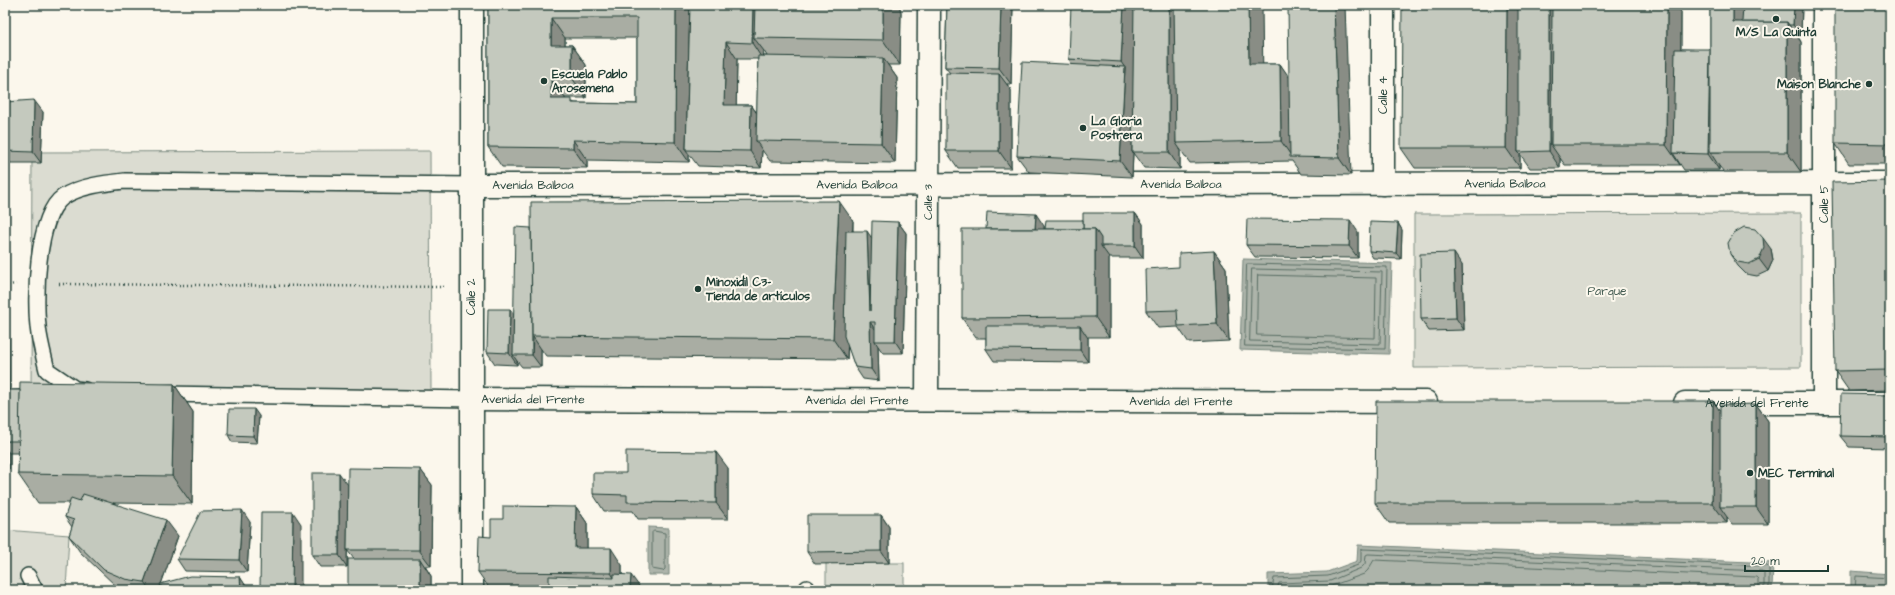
<svg xmlns="http://www.w3.org/2000/svg" width="1895" height="595" viewBox="0 0 1895 595" font-family="'Architects Daughter',sans-serif">
  <style>
    .green { fill: #dbdcd1; stroke: #7d8c82 }
    .water { fill: #adb4aa; stroke: #74847b }
    .lines { fill: none; stroke-linecap: round; stroke-linejoin: round }
    .shore { stroke: #586d63; stroke-width: 1 }
    .service-casing { stroke: #1f3d34; stroke-width: 18 }
    .minor-casing { stroke: #1f3d34; stroke-width: 25 }
    .path { stroke: #1f3d34; stroke-width: 2.5; stroke-dasharray: 1 3; stroke-linecap: butt }
    .service { stroke: #fbf7ec; stroke-width: 15 }
    .minor { stroke: #fbf7ec; stroke-width: 22 }
    .wall { fill: #a9ada3; stroke: #1f3d34; fill-rule: evenodd }
    .shaded-wall { fill: #898d85; stroke: #1f3d34 }
    .building { fill: #c4c9be; stroke: #1f3d34; fill-rule: evenodd }
    .poi-dot { fill: #1f3d34; stroke: #fbf7ec; stroke-width: 1.5 }
    .labels { text-anchor: middle; dominant-baseline: central; stroke-width: 4; stroke-linejoin: round; paint-order: stroke }
    .poi-label { font-size: 12px; font-weight: bold; fill: #1f3d34; stroke: #fbf7ec; text-anchor: start }
    .street-label { font-size: 12px; fill: #1f3d34; stroke: #fbf7ec }
    .park-label { font-size: 12px; fill: #455d53; stroke: #fbf7ec }
  </style>
  <rect width="100%" height="100%" fill="#fbf7ec"/>
  <filter id="ink" filterUnits="userSpaceOnUse"><feTurbulence type="fractalNoise" baseFrequency=".025" numOctaves="2"/><feDisplacementMap in="SourceGraphic" scale="8" xChannelSelector="R" yChannelSelector="G"/><feConvolveMatrix kernelMatrix="1 2 1 2 8 2 1 2 1" color-interpolation-filters="sRGB"/></filter>
  <g filter="url(#ink)">
    <g class="green">
      <polygon points="430,151 431,393 31,393 32,152"/>
      <polygon points="1801,213 1801,367 1414,368 1414,214"/>
      <polygon points="5,530 69,535 66,590 5,590"/>
      <rect x="826" y="563" width="78" height="27"/>
    </g>
    <g class="water">
      <polygon points="1243,259 1392,263 1389,354 1240,350"/>
      <polygon points="648,527 669,528 669,575 648,575"/>
      <polygon points="1358,545 1773,563 1772,590 1268,590 1268,574 1327,572 1357,561"/>
      <polygon points="1851,571 1890,574 1890,590 1851,590"/>
    </g>
    <g class="lines">
      <g class="shore">
        <polygon points="1247,264 1387,267 1385,349 1245,346"/>
        <polygon points="1252,269 1382,272 1380,344 1250,341"/>
        <polygon points="1258,275 1376,278 1375,338 1257,335"/>
        <polygon points="654,531 665,533 665,569 663,571 652,569 652,533"/>
        <polyline points="1272,590 1274,578 1328,576 1358,565 1361,561 1361,550 1363,549 1767,566 1769,568 1769,590"/>
        <polyline points="1277,590 1279,583 1330,581 1361,568 1365,564 1366,555 1368,554 1762,571 1764,573 1764,590"/>
        <polyline points="1283,590 1285,588 1331,586 1364,574 1368,570 1374,560 1756,577 1758,579 1758,590"/>
        <polyline points="1855,590 1856,576 1890,578"/>
      </g>
      <g class="service-casing">
        <g id="service">
          <path d="M 85,390 L 75,389 L 47,370 C 44,358 41,346 39,334 C 34,303 36,216 63,197 C 79,186 107,183 125,181 L 472,185"/>
          <polyline points="161,394 472,399"/>
          <polyline points="28,576 35,590"/>
          <polyline points="807,590 807,588"/>
        </g>
      </g>
      <g class="minor-casing">
        <g id="minor">
          <polyline points="472,5 472,590"/>
          <polyline points="1383,5 1383,184"/>
          <path id="s1" d="M 472,185 L 1890,183"/>
          <path id="s2" d="M 472,399 L 1426,402"/>
          <path id="s3" d="M 927,399 L 929,5"/>
          <path id="s4" d="M 1685,403 L 1890,403"/>
          <polyline points="1824,403 1824,5"/>
        </g>
      </g>
      <g class="path">
        <polyline points="59,284 446,287"/>
        <polyline points="8,285 16,284"/>
      </g>
      <use href="#service" class="service"/>
      <use href="#minor" class="minor"/>
    </g>
    <g class="wall">
      <path d="M 488,5 L 899,5 L 901,12 L 900,65 L 888,65 L 897,78 L 895,163 L 770,161 L 762,150 L 761,168 L 698,166 L 689,154 L 689,162 L 587,160 L 587,168 L 502,167 L 488,147 ZM 565,38 L 637,38 L 637,104 L 575,103 L 565,99 L 565,98 L 586,98 L 586,65 L 572,45 L 565,45 ZM 764,51 L 767,56 L 763,56 ZM 737,59 L 758,59 L 757,113 L 751,105 L 736,105 Z"/>
      <polygon points="947,5 1013,5 1011,84 1007,84 1011,90 1011,168 958,168 946,151 950,73 945,67"/>
      <polygon points="1710,5 1802,5 1801,36 1798,36 1801,42 1801,172 1724,172 1719,166 1719,170 1684,170 1680,164 1680,165 1565,165 1560,158 1560,168 1530,168 1520,154 1520,168 1415,168 1401,148 1681,12 1681,49 1710,50"/>
      <polygon points="1890,5 1890,164 1849,164 1835,143"/>
      <polygon points="1069,59 1263,64 1280,64 1351,175 1301,174 1292,161 1190,163 1180,149 1180,169 1144,168 1133,153 1132,177 1029,172 1017,156 1072,65"/>
      <polygon points="5,94 8,99 8,102 43,112 41,163 8,163 9,390 174,384 193,412 192,504 113,503 178,536 161,584 240,577 248,590 163,590 161,585 159,590 124,590 116,586 80,552 69,536 72,527 65,517 70,503 38,503 18,474 19,453 9,453 9,469 5,469"/>
      <polygon points="1890,181 1890,390 1849,391 1835,371"/>
      <polygon points="1135,213 1143,224 1143,258 1109,258 1109,257 1109,337 1088,337 1088,362 994,361 986,349 986,338 976,338 962,318 986,229 1044,226 1044,229 1083,220"/>
      <polygon points="853,221 853,231 872,239 898,222 906,233 903,353 883,353 878,346 879,381 863,379 855,367 848,346 847,359 546,356 541,349 541,367 522,367 517,361 517,365 495,364 487,352 514,314 531,228"/>
      <polygon points="1398,223 1402,230 1401,259 1373,258 1369,251"/>
      <polygon points="1358,232 1358,258 1255,257 1246,245"/>
      <polygon points="1771,249 1773,260 1768,271 1757,276 1746,274 1738,266 1730,254"/>
      <polygon points="1214,251 1226,268 1229,341 1189,343 1178,327 1158,328 1146,311 1179,267"/>
      <polygon points="1462,265 1464,330 1429,331 1421,319"/>
      <polygon points="1890,395 1890,448 1849,447 1840,436"/>
      <polygon points="1713,401 1720,411 1756,404 1768,421 1768,524 1732,524 1727,517 1727,523 1389,523 1375,503"/>
      <polygon points="259,416 257,443 232,442 228,435"/>
      <polygon points="728,468 728,519 638,519 633,511 604,511 593,494 626,473"/>
      <polygon points="420,469 432,485 431,566 425,566 431,576 431,590 348,590 354,559 347,550"/>
      <polygon points="348,485 347,567 320,567 312,555"/>
      <polygon points="576,507 587,523 587,548 622,565 622,574 639,586 639,590 549,590 549,589 490,589 478,572 503,519"/>
      <polygon points="881,515 889,527 889,563 815,564 807,552"/>
      <polygon points="250,522 247,572 185,571 177,559"/>
    </g>
    <g class="shaded-wall">
      <polygon points="676,5 690,5 686,150 689,154 689,162 675,142"/>
      <polygon points="753,5 761,5 754,38 764,51 763,60 752,43"/>
      <polygon points="883,5 899,5 901,12 900,65 883,40"/>
      <polygon points="1001,5 1013,5 1011,84 999,68"/>
      <polygon points="1124,5 1136,5 1132,152 1133,153 1132,177 1120,161 1125,68 1121,62"/>
      <polygon points="1169,5 1181,5 1176,143 1180,149 1180,169 1169,152"/>
      <polygon points="1248,5 1262,5 1263,84 1249,64"/>
      <polygon points="1334,5 1345,5 1351,175 1339,158"/>
      <polygon points="1507,5 1521,5 1518,152 1520,154 1520,168 1506,148"/>
      <polygon points="1549,5 1559,5 1551,145 1560,158 1560,168 1549,151"/>
      <polygon points="1667,5 1677,5 1681,12 1680,153 1673,153 1680,164 1680,165 1666,145"/>
      <polygon points="1733,5 1747,5 1747,23 1733,22"/>
      <polygon points="1794,5 1802,5 1801,36 1793,25"/>
      <polygon points="551,18 565,38 565,65 551,45"/>
      <polygon points="1787,22 1801,42 1801,172 1787,152"/>
      <polygon points="726,42 737,59 736,121 724,105"/>
      <polygon points="572,45 586,65 586,98 572,78"/>
      <polygon points="1710,49 1720,152 1710,152 1719,166 1719,170 1708,154"/>
      <polygon points="883,58 897,78 895,163 881,143"/>
      <polygon points="1280,64 1294,84 1292,157 1281,141"/>
      <polygon points="999,74 1011,90 1011,168 999,151"/>
      <polygon points="551,78 565,98 565,120 551,99"/>
      <polygon points="5,94 8,99 8,151 5,151"/>
      <polygon points="34,100 43,112 41,163 33,152"/>
      <polygon points="751,105 763,122 756,141 762,150 761,168 750,151"/>
      <polygon points="573,140 587,160 587,168 573,148"/>
      <polygon points="5,158 8,163 9,441 5,441"/>
      <polygon points="839,201 853,221 847,359 833,339"/>
      <polygon points="1135,213 1143,224 1143,258 1135,246"/>
      <polygon points="1036,214 1044,226 1044,243 1035,232"/>
      <polygon points="1350,220 1358,232 1358,258 1349,246"/>
      <polygon points="898,222 906,233 903,353 895,341"/>
      <polygon points="1398,223 1402,230 1401,259 1396,253"/>
      <polygon points="1095,229 1107,246 1101,246 1109,257 1109,337 1095,317"/>
      <polygon points="867,231 875,243 870,311"/>
      <polygon points="1763,238 1771,249 1773,260 1768,271 1759,259"/>
      <polygon points="1214,251 1226,268 1229,341 1217,324"/>
      <polygon points="1454,253 1462,265 1464,330 1456,318"/>
      <polygon points="510,309 519,321 513,355 517,361 517,365 509,353"/>
      <polygon points="870,322 878,333 875,341 878,346 879,381 871,369"/>
      <polygon points="1080,326 1088,338 1088,362 1080,350"/>
      <polygon points="533,337 541,349 541,367 532,355"/>
      <polygon points="174,384 193,412 192,504 172,476"/>
      <polygon points="1713,401 1727,421 1720,507 1727,517 1727,523 1712,503"/>
      <polygon points="1756,404 1768,421 1768,524 1756,507"/>
      <polygon points="254,409 259,416 257,443 253,436"/>
      <polygon points="5,447 9,453 9,469 5,463"/>
      <polygon points="716,452 728,468 728,519 716,503"/>
      <polygon points="420,469 432,485 431,566 419,550"/>
      <polygon points="339,473 348,485 347,567 339,555"/>
      <polygon points="576,507 587,523 587,564 575,548"/>
      <polygon points="242,510 250,522 247,572 239,560"/>
      <polygon points="293,512 301,524 301,590 292,590"/>
      <polygon points="881,515 889,527 889,563 881,551"/>
      <polygon points="166,520 178,536 159,590 150,590 144,582"/>
      <polygon points="611,548 622,565 622,590 611,573"/>
      <polygon points="420,559 431,576 431,590 420,590"/>
      <polygon points="631,575 639,586 639,590 630,590"/>
      <polygon points="240,577 248,589 248,590 241,590"/>
    </g>
    <g class="building">
      <path d="M 488,5 L 676,5 L 675,142 L 573,140 L 573,148 L 488,147 ZM 551,18 L 637,18 L 637,104 L 572,103 L 572,99 L 551,99 L 551,78 L 572,78 L 572,45 L 551,45 Z"/>
      <polygon points="690,5 753,5 752,43 726,42 724,105 751,105 750,151 686,150"/>
      <polygon points="755,5 883,5 883,40 754,38"/>
      <polygon points="947,5 1001,5 999,68 945,67"/>
      <polygon points="1071,5 1124,5 1121,62 1069,59"/>
      <polygon points="1134,5 1169,5 1169,152 1132,152"/>
      <polygon points="1174,5 1248,5 1249,64 1280,64 1281,141 1176,143"/>
      <polygon points="1288,5 1334,5 1339,158 1290,157"/>
      <polygon points="1402,5 1507,5 1506,148 1401,148"/>
      <polygon points="1518,5 1549,5 1549,151 1518,152"/>
      <polygon points="1552,5 1667,5 1666,145 1551,145"/>
      <polygon points="1710,5 1733,5 1733,22 1787,22 1787,152 1710,152"/>
      <polygon points="1743,5 1794,5 1793,25 1789,25 1787,22 1742,22"/>
      <polygon points="1835,5 1890,5 1890,144 1835,143"/>
      <polygon points="1675,49 1710,49 1708,154 1673,153"/>
      <polygon points="758,56 883,58 881,143 756,141"/>
      <polygon points="1022,62 1125,67 1120,161 1017,156"/>
      <polygon points="946,73 999,74 999,151 946,151"/>
      <polygon points="34,100 33,152 5,151 5,102"/>
      <polygon points="1890,181 1890,370 1835,371 1832,182"/>
      <polygon points="839,201 833,339 532,336 531,202"/>
      <polygon points="987,212 1036,214 1035,229 986,229"/>
      <polygon points="1083,213 1135,213 1135,246 1101,246 1101,238 1095,229 1083,229"/>
      <polygon points="1247,219 1350,220 1349,246 1246,245"/>
      <polygon points="1046,220 1083,220 1083,229 1045,229"/>
      <polygon points="872,221 898,222 895,341 875,341 875,322 870,322 871,369 855,367 844,336 846,231 867,231 870,311"/>
      <polygon points="1370,222 1398,223 1396,253 1369,251"/>
      <polygon points="515,227 531,228 532,355 513,355"/>
      <polygon points="1744,227 1755,229 1763,238 1764,248 1759,259 1749,264 1738,262 1730,254 1728,243 1734,233"/>
      <polygon points="962,229 1095,229 1095,317 962,318"/>
      <polygon points="1214,251 1217,324 1178,326 1177,310 1146,311 1145,269 1179,267 1179,253"/>
      <polygon points="1454,253 1456,318 1421,319 1420,254"/>
      <polygon points="488,309 510,309 509,353 487,352"/>
      <polygon points="986,326 1080,326 1080,350 986,349"/>
      <polygon points="20,382 174,384 172,476 18,474"/>
      <polygon points="5,390 20,390 19,441 5,441"/>
      <polygon points="1841,394 1890,395 1890,437 1840,436"/>
      <polygon points="1376,401 1713,401 1712,503 1375,503"/>
      <polygon points="1756,404 1756,507 1720,507 1720,405"/>
      <polygon points="229,409 254,409 253,436 228,435"/>
      <polygon points="626,451 716,452 716,503 627,502 627,495 593,494 593,473 626,473"/>
      <polygon points="348,468 420,469 419,550 347,550"/>
      <rect x="312" y="473" width="27" height="82"/>
      <polygon points="83,494 166,520 144,582 125,579 104,570 69,536 74,520 65,517 71,498 80,501"/>
      <polygon points="503,506 576,507 575,548 611,548 611,573 478,572 479,536 491,537 491,519 503,519"/>
      <polygon points="242,510 239,560 177,559 201,511"/>
      <polygon points="261,512 293,512 292,590 260,590"/>
      <polygon points="807,515 881,515 881,551 807,552"/>
      <rect x="348" y="559" width="72" height="31"/>
      <polygon points="614,574 631,575 630,590 549,590 549,576 614,578"/>
      <polygon points="190,576 240,577 241,590 163,590 160,584"/>
    </g>
  </g>
  <g class="poi-dot">
    <circle cx="1776" cy="19" r="4"/>
    <circle cx="544" cy="81" r="4"/>
    <circle cx="1869" cy="84" r="4"/>
    <circle cx="1083" cy="128" r="4"/>
    <circle cx="698" cy="289" r="4"/>
    <circle cx="1750" cy="473" r="4"/>
  </g>
  <g class="labels">
    <g class="poi-label">
      <text x="1776" y="32" text-anchor="middle">M/S La Quinta</text>
      <text x="552" y="74">Escuela Pablo<tspan x="552" dy="14">Arosemena</tspan></text>
      <text x="1861" y="84" text-anchor="end">Maison Blanche</text>
      <text x="1091" y="121">La Gloria<tspan x="1091" dy="14">Postrera</tspan></text>
      <text x="706" y="282">Minoxidil C3-<tspan x="706" dy="14">Tienda de artículos</tspan></text>
      <text x="1758" y="473">MEC Terminal</text>
    </g>
    <g class="street-label">
      <text transform="translate(1383 95) rotate(-90)">Calle 4</text>
      <text stroke="none"><textPath href="#s1" startOffset="709">Avenida Balboa</textPath></text>
      <text stroke="none"><textPath href="#s1" startOffset="1033">Avenida Balboa</textPath></text>
      <text stroke="none"><textPath href="#s1" startOffset="61">Avenida Balboa</textPath></text>
      <text stroke="none"><textPath href="#s1" startOffset="385">Avenida Balboa</textPath></text>
      <text stroke="none"><textPath href="#s3" startOffset="197">Calle 3</textPath></text>
      <text transform="translate(1824 204) rotate(-90)">Calle 5</text>
      <text transform="translate(471 297) rotate(-90)">Calle 2</text>
      <text stroke="none"><textPath href="#s2" startOffset="61">Avenida del Frente</textPath></text>
      <text stroke="none"><textPath href="#s2" startOffset="385">Avenida del Frente</textPath></text>
      <text stroke="none"><textPath href="#s2" startOffset="709">Avenida del Frente</textPath></text>
      <text stroke="none"><textPath href="#s4" startOffset="72">Avenida del Frente</textPath></text>
    </g>
    <g class="park-label">
      <text x="1607" y="291">Parque</text>
    </g>
  </g>
  <rect width="1895" height="595" fill="none" stroke="#fbf7ec" stroke-width="20"/>
  <rect x="10" y="10" width="1875" height="575" fill="none" stroke="#1f3d34" stroke-width="1.5" filter="url(#ink)"/>
  <path d="M1745 565v6h83v-6" fill="none" stroke="#1f3d34" stroke-width="2"/>
  <text x="1751" y="565" font-size="12" fill="#1f3d34" stroke="#fbf7ec" stroke-width="3" paint-order="stroke">20 m</text>
</svg>
